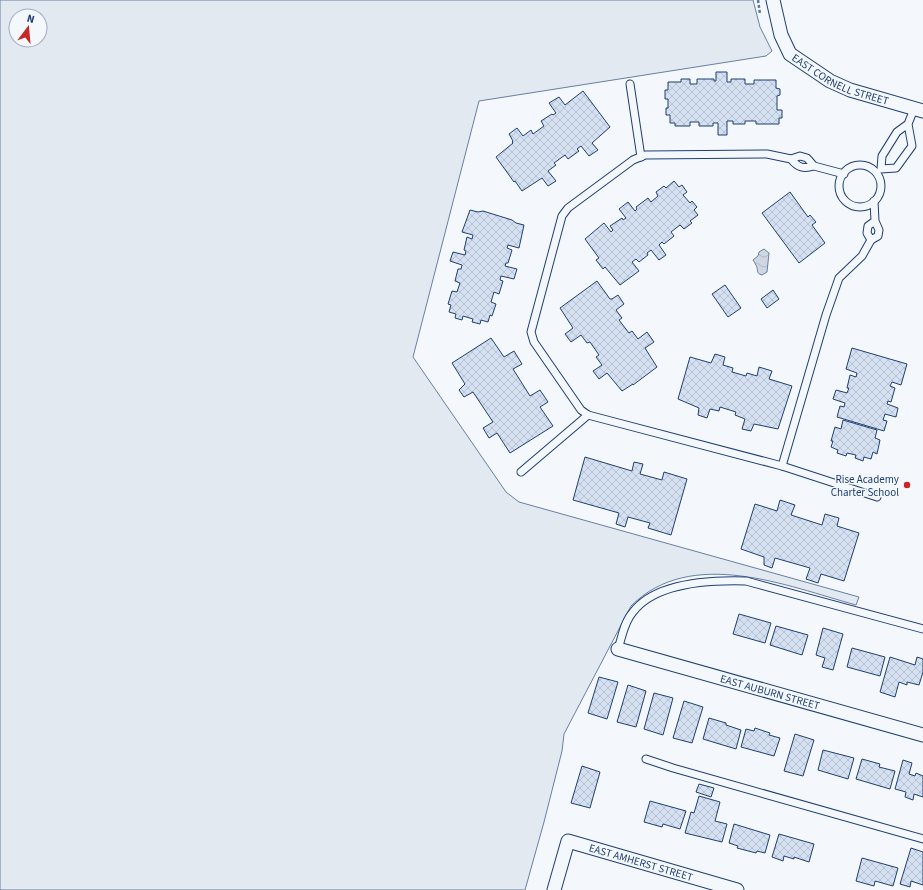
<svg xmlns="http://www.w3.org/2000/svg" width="923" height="890" viewBox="0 0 923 890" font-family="'Source Sans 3',sans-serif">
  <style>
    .grass { fill: #e3e9f0; stroke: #687fa3; fill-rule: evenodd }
    .water { fill: url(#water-waves); stroke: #687fa3 }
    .building { fill: url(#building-cross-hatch); stroke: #1d3f73 }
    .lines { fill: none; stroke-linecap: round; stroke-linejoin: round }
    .service-casing { stroke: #1d3f73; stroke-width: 9 }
    .minor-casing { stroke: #1d3f73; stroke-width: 15 }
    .path { stroke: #5e769c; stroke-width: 2.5; stroke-dasharray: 3 2; stroke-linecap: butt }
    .service { stroke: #f4f7fb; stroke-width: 7 }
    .minor { stroke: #f4f7fb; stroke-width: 13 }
    .poi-dot { fill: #c62828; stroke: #f4f7fb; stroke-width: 1.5 }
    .labels { text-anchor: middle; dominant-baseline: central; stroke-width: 3; stroke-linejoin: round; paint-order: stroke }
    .street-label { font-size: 11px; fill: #1d3f73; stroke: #f4f7fb }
    .poi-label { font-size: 11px; fill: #1d3f73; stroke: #f4f7fb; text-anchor: end }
  </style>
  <defs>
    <pattern id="water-waves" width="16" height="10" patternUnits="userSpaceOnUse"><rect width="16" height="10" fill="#cfd7e4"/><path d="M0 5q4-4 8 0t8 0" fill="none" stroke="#b1bac7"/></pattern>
    <pattern id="building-cross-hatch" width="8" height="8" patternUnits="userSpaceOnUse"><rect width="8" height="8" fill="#d5e0f0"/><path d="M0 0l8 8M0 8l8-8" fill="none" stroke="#b6c1d1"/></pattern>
  </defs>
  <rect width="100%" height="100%" fill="#f4f7fb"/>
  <path class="grass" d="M 0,0 L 753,0 L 760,27 L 772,51 L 766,56 L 479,101 L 413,357 L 506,492 L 519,502 L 859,597 L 856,605 C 787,586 691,546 631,606 L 564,734 L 562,751 L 544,822 L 525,890 L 0,890 ZM 16,16 L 40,16 L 40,40 L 16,40 Z"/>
  <path class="water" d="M 764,249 L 769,253 L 767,272 L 762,275 C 755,273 759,270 756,265 C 755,263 754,262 753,260 L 758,256 L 759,252 Z"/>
  <g class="building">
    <polygon points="716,72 727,72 727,82 731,82 731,79 745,79 745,84 754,84 754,80 776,80 776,88 780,89 780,95 777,96 777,110 782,110 782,118 779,118 779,124 756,124 756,121 745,121 745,124 733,124 733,121 727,121 727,135 718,135 718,123 713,123 713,126 699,126 699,122 690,122 690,126 675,126 675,123 670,123 670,115 666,115 666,108 668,108 668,99 665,99 665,90 668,90 668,82 681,82 681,79 690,79 690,84 697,84 697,79 714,79 714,81 716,81"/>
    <polygon points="583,91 610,127 592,143 598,150 589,156 581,146 577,149 579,151 568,159 565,155 554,163 556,165 548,171 556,181 548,186 542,178 522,191 515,181 514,182 496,157 513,143 512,142 513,141 509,134 517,128 523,136 531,130 533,134 544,126 541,121 552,114 553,115 556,113 549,103 559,97 565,105"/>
    <polygon points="674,181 679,187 682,185 687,192 683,195 690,203 692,201 697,207 694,210 698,215 690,221 692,223 684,229 680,225 671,232 674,236 664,244 662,242 659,245 666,255 659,260 651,250 647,253 648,255 639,262 636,259 632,262 639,271 620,285 605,267 603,269 596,260 599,258 585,239 604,223 611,232 613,230 610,226 622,218 623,220 626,218 619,209 628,202 635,211 637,209 636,207 648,198 651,202 658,196 656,192 664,186 666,188"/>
    <polygon points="790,192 808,217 810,215 816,222 812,225 825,243 799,263 762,213"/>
    <polygon points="470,210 478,212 483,211 512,220 516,223 524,225 519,248 508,245 507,248 512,250 508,263 506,263 505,266 517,269 514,279 501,276 500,280 503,281 499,294 494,292 491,302 496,304 492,316 490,315 488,322 481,320 480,324 472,322 473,319 463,316 462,320 455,318 456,314 449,312 451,305 448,304 452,291 457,292 460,283 455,281 458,269 461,269 462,265 450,261 453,252 465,255 466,251 464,250 467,237 472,239 473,235 462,232"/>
    <polygon points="597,281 610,299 612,299 618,295 624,304 616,310 622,318 619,320 629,333 632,331 638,339 647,332 654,342 645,348 657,367 633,385 633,384 622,391 607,373 599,379 593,371 602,365 596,357 599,355 590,342 587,343 581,335 571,342 565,334 573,328 560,308"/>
    <polygon points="725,285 741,308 728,317 712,294"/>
    <polygon points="773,290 779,299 767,308 761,299"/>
    <polygon points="491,338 504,357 514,351 522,364 513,369 530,396 540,390 548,402 540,407 553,426 510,453 497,433 489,438 483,428 493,422 473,392 464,397 459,390 465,384 452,363"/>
    <polygon points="852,348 907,364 901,385 892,382 890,386 895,388 891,402 888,401 887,404 898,408 896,417 885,414 883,420 887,421 884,431 837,417 840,406 844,407 845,403 833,399 836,390 847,393 849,388 847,388 850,375 856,377 857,373 846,369"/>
    <polygon points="715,354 725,357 723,365 733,368 732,372 746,376 747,373 757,376 759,367 772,371 769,379 792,386 778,429 754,424 751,431 742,429 745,419 735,415 736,412 720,407 719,411 710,409 707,418 698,415 699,408 678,399 690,357 711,363"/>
    <polygon points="843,420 877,430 875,438 880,440 877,454 873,452 871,459 864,457 863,461 855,458 856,455 847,453 846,456 837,453 838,450 831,447 833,441 831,441 835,427 841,429"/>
    <polygon points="585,457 632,471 634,462 643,464 640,474 662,480 664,472 687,479 671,535 648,528 650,523 628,517 625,527 616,524 619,513 573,500"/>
    <polygon points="780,500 795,505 791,515 822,525 825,514 839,518 837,526 859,533 844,581 821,574 818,583 806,579 810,568 775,558 772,568 764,565 764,557 741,549 755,504 777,511"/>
    <polygon points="739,614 771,623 765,643 733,634"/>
    <polygon points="776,626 808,635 802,655 770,645"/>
    <polygon points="823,628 843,634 833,670 822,667 825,658 816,655"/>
    <polygon points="852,648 885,657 880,676 847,667"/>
    <polygon points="890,657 915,665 917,657 923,659 923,672 919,685 907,682 907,685 899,682 895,697 880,692"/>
    <polygon points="599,677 618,682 607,719 588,713"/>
    <polygon points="628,685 646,691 636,727 617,722"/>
    <polygon points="654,693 673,698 663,735 644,729"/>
    <polygon points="684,701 703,707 692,743 673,738"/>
    <polygon points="709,718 726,723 726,725 741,730 736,749 703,739"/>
    <polygon points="755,728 770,733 769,735 780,738 774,756 741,747 746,729 754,731"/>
    <polygon points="795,734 814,740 803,776 784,771"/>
    <polygon points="823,750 854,758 848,779 818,770"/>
    <polygon points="862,759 880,764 879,767 895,771 890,789 856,779"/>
    <polygon points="903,760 912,763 909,774 915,776 916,773 923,776 923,797 914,794 913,800 905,797 906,792 895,789"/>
    <polygon points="582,766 600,772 590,808 571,803"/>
    <polygon points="699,784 714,788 711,797 696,792"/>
    <polygon points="699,796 720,802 715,821 727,824 722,842 685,833 691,812 694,813"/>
    <polygon points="650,801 686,811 680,829 663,824 662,827 644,822"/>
    <polygon points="734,824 770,835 765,853 757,851 756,853 737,848 738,846 729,843"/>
    <polygon points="779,834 814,844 809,862 794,857 794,859 784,856 783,861 772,857"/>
    <polygon points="911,848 923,852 923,885 911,881 910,887 900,884"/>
    <polygon points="862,858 898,868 893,886 875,881 874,886 856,881"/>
  </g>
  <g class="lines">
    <g class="service-casing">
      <g id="service">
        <polyline points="630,84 641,157"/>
        <polyline points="908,124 897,132 882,156 881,169 896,168 912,146 908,124 914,109"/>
        <polyline points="791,159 767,154 645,155 633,160 568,208 562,216 531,332 534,342 581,410 588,415 782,466 877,497"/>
        <circle cx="860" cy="186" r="21"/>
        <path d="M 814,166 C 804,169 798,168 791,159 L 800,156 L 807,158 L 814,166 L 844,174"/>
        <polyline points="874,201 875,221 879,230 878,236 871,240 867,233 868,226 875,221"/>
        <polyline points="782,466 826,315 839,278 862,256 871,240"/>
        <polyline points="521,472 588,415"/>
        <path d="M 618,649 C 622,637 624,622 633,612 C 656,582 712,580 746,581 L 923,629"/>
        <polyline points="646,759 673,768 923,839"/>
      </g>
    </g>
    <g class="minor-casing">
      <g id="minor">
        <path id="s1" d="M 773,0 L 781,35 L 790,54 L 830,81 L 850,90 L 923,111"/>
        <path id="s2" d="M 618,649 L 923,735"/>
        <path id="s3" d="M 554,890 L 568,841 L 737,890"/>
      </g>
    </g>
    <polyline class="path" points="758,0 760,14"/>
    <use href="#service" class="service"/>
    <use href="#minor" class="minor"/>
  </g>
  <circle class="poi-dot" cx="907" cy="485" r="4"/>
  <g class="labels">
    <g class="street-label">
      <text stroke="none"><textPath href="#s1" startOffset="114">EAST CORNELL STREET</textPath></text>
      <text stroke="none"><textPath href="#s2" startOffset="158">EAST AUBURN STREET</textPath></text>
      <text stroke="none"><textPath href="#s3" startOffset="127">EAST AMHERST STREET</textPath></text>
    </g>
    <g class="poi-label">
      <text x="899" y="479">Rise Academy<tspan x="899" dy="13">Charter School</tspan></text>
    </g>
  </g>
  <g transform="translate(28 28) rotate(16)"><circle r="19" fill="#f4f7fb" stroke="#9eadc5"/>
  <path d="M0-3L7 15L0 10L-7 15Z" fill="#c62828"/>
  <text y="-6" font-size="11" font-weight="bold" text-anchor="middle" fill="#1d3f73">N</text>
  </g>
</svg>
